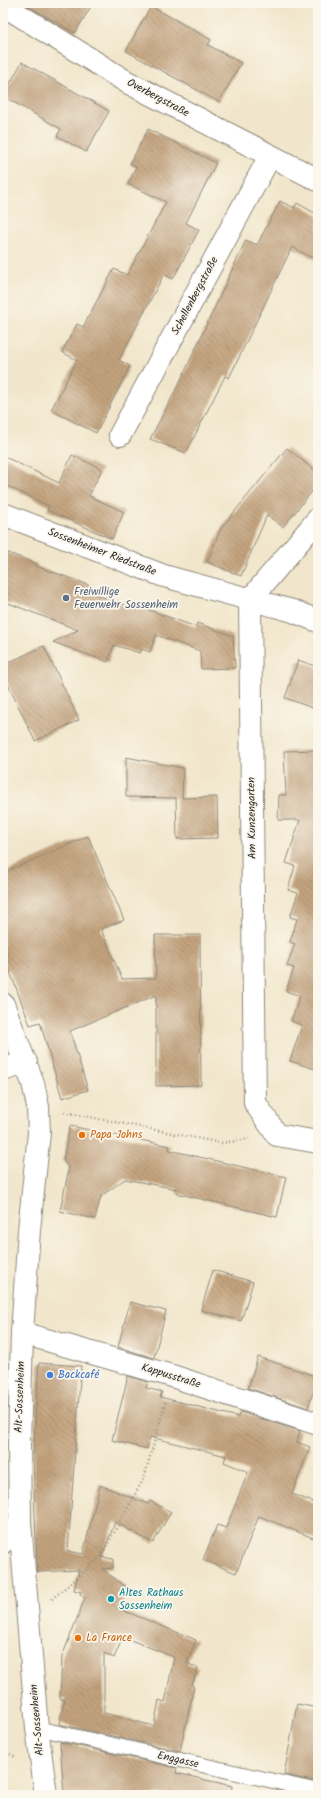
<svg xmlns="http://www.w3.org/2000/svg" width="321" height="1798" viewBox="0 0 321 1798" font-family="Kalam,sans-serif">
  <style>
    .building { fill: url(#building-back-hatch); fill-rule: evenodd }
    .lines { fill: none; stroke-linecap: round; stroke-linejoin: round }
    .service-casing { stroke: #8e887b; stroke-width: 16 }
    .pedestrian-casing { stroke: #8e887b; stroke-width: 23 }
    .minor-casing { stroke: #8e887b; stroke-width: 24 }
    .secondary-casing { stroke: #8e887b; stroke-width: 24 }
    .path { stroke: #8e887b; stroke-width: 2.5; stroke-dasharray: 1 3; stroke-linecap: butt }
    .service { stroke: #fff; stroke-width: 14 }
    .pedestrian { stroke: #fff; stroke-width: 21 }
    .minor { stroke: #fff; stroke-width: 22 }
    .secondary { stroke: #fff; stroke-width: 22 }
    .service-dot { fill: #5c6f8a; stroke: #fbf7ec; stroke-width: 1.5 }
    .food-dot { fill: #e8710a; stroke: #fbf7ec; stroke-width: 1.5 }
    .shop-dot { fill: #3f7fe0; stroke: #fbf7ec; stroke-width: 1.5 }
    .culture-dot { fill: #0f9aa8; stroke: #fbf7ec; stroke-width: 1.5 }
    .labels { text-anchor: middle; dominant-baseline: central; stroke-width: 3.5; stroke-linejoin: round; paint-order: stroke }
    .street-label { font-size: 11px; fill: #2b2b2b; stroke: #fbf7ec }
    .service-label { font-size: 11px; fill: #4e5e75; stroke: #fbf7ec; text-anchor: start }
    .food-label { font-size: 11px; fill: #c56008; stroke: #fbf7ec; text-anchor: start }
    .shop-label { font-size: 11px; fill: #366cbe; stroke: #fbf7ec; text-anchor: start }
    .culture-label { font-size: 11px; fill: #0d838f; stroke: #fbf7ec; text-anchor: start }
  </style>
  <defs>
    <pattern id="building-back-hatch" width="6" height="6" patternUnits="userSpaceOnUse"><rect width="6" height="6" fill="#c3a37e"/><path d="M-1 5l2 2M0 0l6 6M5-1l2 2" fill="none" stroke="#9f8567"/></pattern>
  </defs>
  <rect width="100%" height="100%" fill="#fbf7ec"/>
  <filter id="ink" filterUnits="userSpaceOnUse"><feTurbulence type="fractalNoise" baseFrequency=".025" numOctaves="2"/><feDisplacementMap in="SourceGraphic" scale="8" xChannelSelector="R" yChannelSelector="G"/><feConvolveMatrix kernelMatrix="1 2 1 2 8 2 1 2 1" color-interpolation-filters="sRGB"/></filter>
  <filter id="wash" filterUnits="userSpaceOnUse"><feTurbulence type="fractalNoise" baseFrequency=".012" numOctaves="4" result="noise"/><feDisplacementMap in="SourceGraphic" scale="16" xChannelSelector="R" yChannelSelector="G"/><feGaussianBlur stdDeviation="0.9" result="paint"/><feColorMatrix in="noise" values="0 0 0 0 0 0 0 0 0 0 0 0 0 0 0 0 0 1.4 0 .05"/><feComposite in="paint" operator="in"/></filter>
  <g filter="url(#wash)">
    <rect width="100%" height="100%" fill="#f1e6cb"/>
    <g id="blocks">
      <g class="building">
        <polygon points="23,3 93,3 75,33"/>
        <polygon points="151,6 211,40 208,45 241,63 219,102 126,51"/>
        <polygon points="22,62 109,111 86,152 57,136 61,129 3,96"/>
        <polygon points="148,129 216,163 186,223 199,230 173,279 164,274 119,360 130,366 96,433 51,410 77,360 62,352 77,324 83,327 114,269 127,275 166,202 128,184 136,167 130,164"/>
        <polygon points="280,201 294,208 297,203 318,215 318,261 292,247 229,378 225,376 186,453 150,439 181,380 246,240 257,245"/>
        <polygon points="287,448 318,473 318,484 283,527 267,515 241,576 207,562 221,528"/>
        <polygon points="72,455 102,469 89,496 124,512 112,539 47,510 49,506 3,484 3,456 59,483"/>
        <polygon points="3,551 37,564 36,566 92,586 89,592 128,606 130,603 196,627 197,623 233,636 235,668 201,669 200,651 156,635 150,652 142,649 140,653 114,645 108,662 53,642 78,630 3,601"/>
        <polygon points="44,646 79,720 35,741 3,674 3,665"/>
        <polygon points="298,660 318,667 318,710 285,698"/>
        <polygon points="318,750 318,1070 290,1061 302,1025 291,1021 300,996 286,991 294,968 287,966 295,944 290,942 297,919 290,917 298,893 288,890 295,866 286,863 300,820 278,820 279,795 286,795 284,751"/>
        <polygon points="126,757 183,768 182,798 217,797 218,838 177,839 176,798 126,797"/>
        <polygon points="88,836 124,920 101,929 122,979 156,978 155,935 200,935 201,1085 156,1086 156,995 70,1031 88,1090 62,1098 40,1022 30,1025 9,969 3,972 3,873"/>
        <polygon points="70,1126 170,1146 169,1150 286,1177 277,1217 176,1193 177,1189 125,1179 101,1196 95,1219 60,1211 69,1168 63,1160"/>
        <polygon points="213,1270 253,1282 241,1321 201,1310"/>
        <polygon points="130,1302 166,1311 154,1358 118,1347"/>
        <polygon points="258,1357 318,1377 308,1408 248,1388"/>
        <path d="M 39,1363 L 81,1366 L 68,1551 L 83,1554 L 100,1485 L 148,1504 L 150,1501 L 171,1512 L 153,1543 L 115,1522 L 102,1557 L 113,1559 L 113,1568 L 102,1569 L 130,1590 L 117,1608 L 196,1640 L 187,1663 L 198,1668 L 192,1685 L 194,1687 L 180,1751 L 59,1724 L 65,1699 L 60,1699 L 62,1657 L 85,1598 L 80,1594 L 81,1592 L 74,1590 L 79,1570 L 37,1572 L 33,1456 ZM 123,1637 L 174,1657 L 165,1702 L 159,1700 L 154,1726 L 104,1713 L 104,1653 L 114,1658 Z"/>
        <polygon points="128,1376 148,1382 146,1388 162,1392 160,1397 238,1417 240,1412 300,1431 297,1442 310,1447 292,1494 318,1504 318,1540 259,1516 236,1573 203,1560 217,1525 226,1528 248,1472 224,1462 226,1456 150,1437 147,1449 112,1440"/>
        <polygon points="297,1704 318,1708 318,1782 284,1775"/>
        <polygon points="60,1742 177,1768 176,1773 232,1786 231,1795 64,1795"/>
      </g>
    </g>
  </g>
  <g filter="url(#ink)">
    <use href="#blocks" fill-opacity="0" stroke="#8e887b" stroke-width="1"/>
    <g class="lines">
      <g class="service-casing">
        <polyline id="service" points="37,1728 318,1791"/>
      </g>
      <g class="pedestrian-casing">
        <polyline id="pedestrian" points="3,1543 20,1522"/>
      </g>
      <g class="minor-casing">
        <g id="minor">
          <polyline points="3,5 127,82 318,180"/>
          <polyline points="120,435 270,156"/>
          <polyline points="3,514 164,576 293,611 318,621"/>
          <polyline points="318,519 250,600 255,1103 277,1135 318,1142"/>
          <polyline points="22,1333 172,1376 318,1424"/>
        </g>
      </g>
      <g class="secondary-casing">
        <g id="secondary">
          <polyline points="3,1004 33,1083 38,1107 39,1133 29,1230 22,1333 19,1445 20,1522 37,1728 46,1795"/>
          <polyline points="3,1070 26,1062"/>
        </g>
      </g>
      <g class="path">
        <polyline points="64,1112 222,1143 249,1139"/>
        <polyline points="52,1599 100,1558 144,1478 166,1400"/>
        <polyline points="3,1750 15,1757"/>
      </g>
      <use href="#service" class="service"/>
      <use href="#pedestrian" class="pedestrian"/>
      <use href="#minor" class="minor"/>
      <use href="#secondary" class="secondary"/>
    </g>
  </g>
  <circle class="service-dot" cx="66" cy="598" r="4"/>
  <g class="food-dot">
    <circle cx="82" cy="1135" r="4"/>
    <circle cx="78" cy="1638" r="4"/>
  </g>
  <circle class="shop-dot" cx="50" cy="1375" r="4"/>
  <circle class="culture-dot" cx="111" cy="1599" r="4"/>
  <g class="labels">
    <g class="street-label">
      <text transform="translate(158 98) rotate(28)">Overbergstraße</text>
      <text transform="translate(195 296) rotate(-62)">Schellenbergstraße</text>
      <text transform="translate(102 552) rotate(21)">Sossenheimer Riedstraße</text>
      <text transform="translate(252 818) rotate(-91)">Am Kunzengarten</text>
      <text transform="translate(171 1376) rotate(17)">Kappusstraße</text>
      <text transform="translate(20 1397) rotate(-88)">Alt-Sossenheim</text>
      <text transform="translate(37 1720) rotate(-95)">Alt-Sossenheim</text>
      <text transform="translate(178 1760) rotate(13)">Enggasse</text>
    </g>
    <g class="service-label">
      <text x="74" y="592">Freiwillige<tspan x="74" dy="13">Feuerwehr Sossenheim</tspan></text>
    </g>
    <g class="food-label">
      <text x="90" y="1135">Papa Johns</text>
      <text x="86" y="1638">La France</text>
    </g>
    <g class="shop-label">
      <text x="58" y="1375">Backcafé</text>
    </g>
    <g class="culture-label">
      <text x="119" y="1593">Altes Rathaus<tspan x="119" dy="13">Sossenheim</tspan></text>
    </g>
  </g>
  <rect width="321" height="1798" fill="none" stroke="#fbf7ec" stroke-width="16"/>
</svg>
